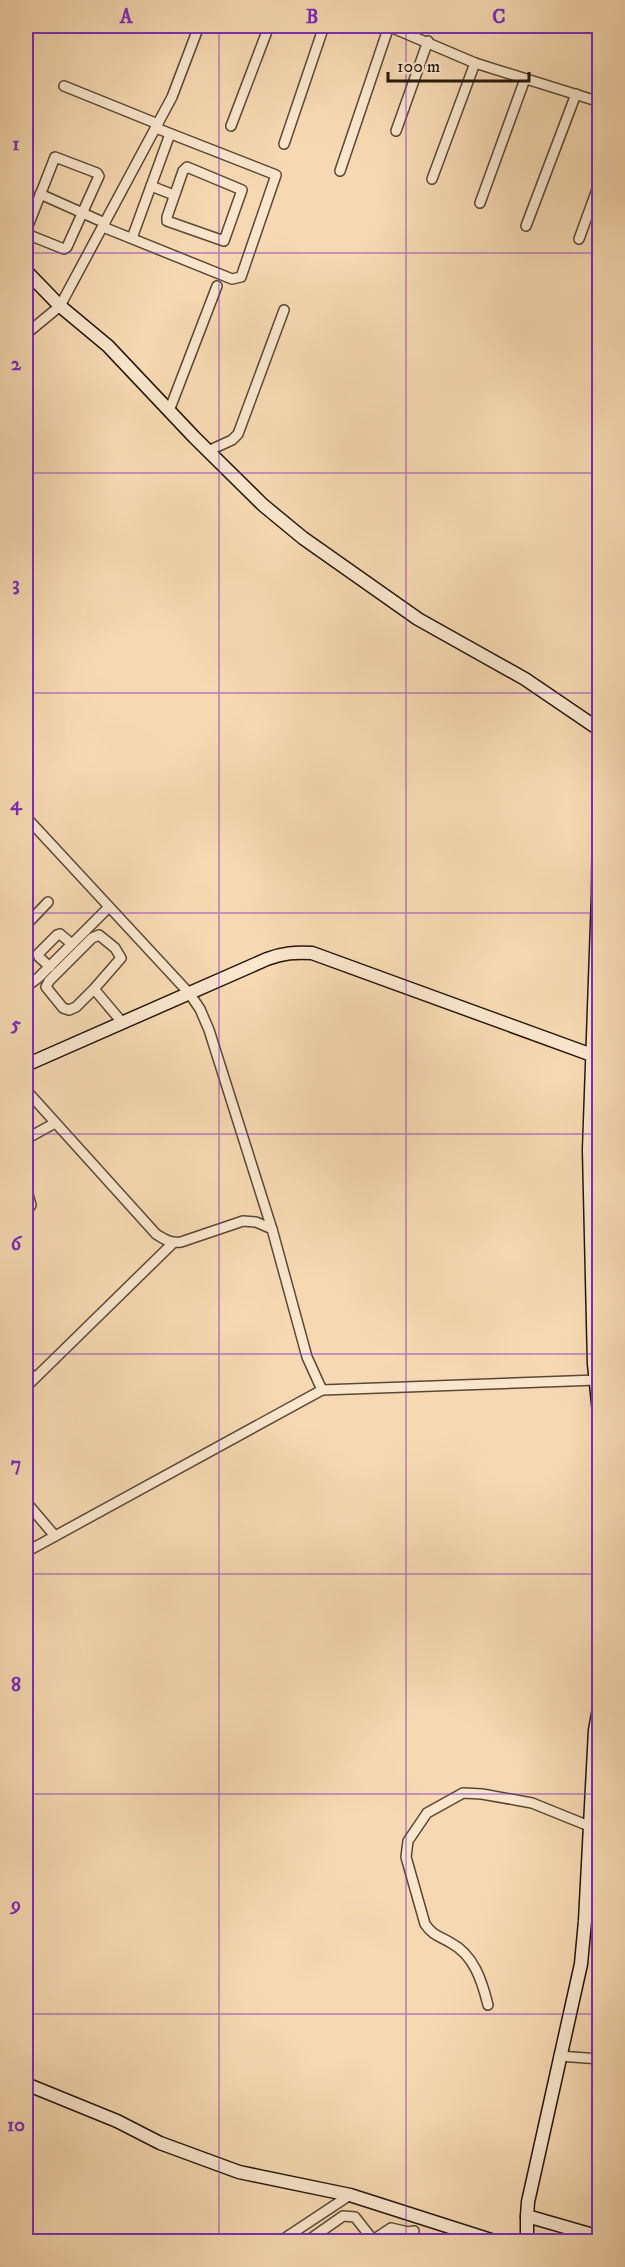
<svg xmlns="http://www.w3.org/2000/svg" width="625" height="2267" viewBox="0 0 625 2267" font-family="'IM FELL DW Pica',serif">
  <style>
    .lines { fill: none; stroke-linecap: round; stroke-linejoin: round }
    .street-casing { stroke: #5a4835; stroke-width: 12 }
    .secondary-casing { stroke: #26170b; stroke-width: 15 }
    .street { stroke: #f9e6cd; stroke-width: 9 }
    .secondary { stroke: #f9e6cd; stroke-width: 12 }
    .grid { fill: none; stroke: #7b2cbf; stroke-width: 1.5; stroke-opacity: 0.55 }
    .neatline { fill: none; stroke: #7b2cbf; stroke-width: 2 }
    .grid-label { font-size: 20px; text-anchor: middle; font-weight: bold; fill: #7b2cbf }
  </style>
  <rect width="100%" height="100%" fill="#f6d9b2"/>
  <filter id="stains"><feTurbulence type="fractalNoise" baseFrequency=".00333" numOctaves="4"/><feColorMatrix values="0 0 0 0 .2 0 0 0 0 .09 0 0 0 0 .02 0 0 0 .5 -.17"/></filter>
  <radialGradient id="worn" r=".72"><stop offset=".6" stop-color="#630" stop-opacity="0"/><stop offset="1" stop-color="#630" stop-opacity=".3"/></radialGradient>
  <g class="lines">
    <g class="street-casing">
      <g id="street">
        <polyline points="388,26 475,63 600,102"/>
        <polyline points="64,86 158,124"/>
        <polyline points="231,126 269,26"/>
        <polyline points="396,131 428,41"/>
        <polyline points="284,144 324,26"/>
        <polygon points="55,157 97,173 99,176 67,247 64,249 29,235 26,231"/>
        <polygon points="187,167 242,190 224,241 167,221 167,217 183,171"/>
        <polyline points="340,171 389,26"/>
        <polyline points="432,179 475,63"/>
        <polyline points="151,186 174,195"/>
        <polyline points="40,194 105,223"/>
        <polyline points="480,203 525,79"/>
        <polyline points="526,226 576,94"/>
        <polyline points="103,227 232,279 241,277 276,175 156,128"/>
        <polyline points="132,238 170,134"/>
        <polyline points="579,239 600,181"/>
        <polyline points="26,334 60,306 172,97 199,26"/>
        <polyline points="169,411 217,286"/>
        <polyline points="208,451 232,440 238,434 284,310"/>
        <polyline points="26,817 189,993 200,1009 209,1030 272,1229"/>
        <polyline points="26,925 48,902"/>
        <polyline points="50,967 39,957 38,954 57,935 60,934 72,944"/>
        <polyline points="26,978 31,983 38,978 109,907"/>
        <polyline points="94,989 121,958 115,948 99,935 92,938 49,981 46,987 63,1008 69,1010 76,1007 94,989 121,1021"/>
        <path d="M 26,1090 L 156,1234 C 165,1240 171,1243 181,1242 L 243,1221 L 256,1222 L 272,1229 L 307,1357 L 322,1390 L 597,1380"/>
        <polyline points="26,1139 55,1123"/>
        <polyline points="26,1187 31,1205 26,1213"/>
        <polyline points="26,1369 34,1378"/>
        <polyline points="26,1387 173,1243"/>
        <polyline points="26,1502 55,1536"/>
        <polyline points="26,1552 322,1390"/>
        <path d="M 488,2005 C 482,1981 474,1955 451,1943 C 440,1936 433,1936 425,1924 L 406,1857 L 408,1841 L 427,1813 L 463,1793 L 482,1794 L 532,1803 L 589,1826 L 600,1822"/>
        <polyline points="559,2056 600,2059"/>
        <polyline points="279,2242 350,2195"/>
        <polyline points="306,2242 343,2216 355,2217 373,2240"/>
        <polyline points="370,2242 391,2228 408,2232 414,2231"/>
      </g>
    </g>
    <g class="secondary-casing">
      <g id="secondary">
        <polyline points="26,271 60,306 108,346 194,437 263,505 303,538 418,619 525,679 600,730"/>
        <polyline points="600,737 598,895 589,1150 594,1364 600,1423"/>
        <path d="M 26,1065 L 267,959 C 283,953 295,952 312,953 L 592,1055"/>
        <polyline points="600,1703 595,1730 585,1921 581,1964 528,2202 527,2216 600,2237"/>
        <polyline points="26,2084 117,2121 160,2143 239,2172 350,2195 497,2242"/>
        <polyline points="527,2242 527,2216"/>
      </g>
    </g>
    <use href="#street" class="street"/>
    <use href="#secondary" class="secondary"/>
  </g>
  <path class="grid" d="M 219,26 L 219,2242M 406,26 L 406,2242M 26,253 L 600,253M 26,473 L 600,473M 26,693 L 600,693M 26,913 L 600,913M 26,1134 L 600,1134M 26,1354 L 600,1354M 26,1574 L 600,1574M 26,1794 L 600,1794M 26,2014 L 600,2014"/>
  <rect width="625" height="2267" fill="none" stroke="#f6d9b2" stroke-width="66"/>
  <path d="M388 72v9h141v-9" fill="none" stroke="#26170b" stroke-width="3"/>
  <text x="397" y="72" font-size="18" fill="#26170b" stroke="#f9e6cd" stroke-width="4.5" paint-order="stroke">100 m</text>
  <rect x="33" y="33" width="559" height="2201" class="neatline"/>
  <g class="grid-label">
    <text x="126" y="23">A</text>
    <text x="312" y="23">B</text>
    <text x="499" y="23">C</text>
    <text x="16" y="150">1</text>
    <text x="16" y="370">2</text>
    <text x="16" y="590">3</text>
    <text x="16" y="810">4</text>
    <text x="16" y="1030">5</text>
    <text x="16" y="1250">6</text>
    <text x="16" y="1470">7</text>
    <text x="16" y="1691">8</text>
    <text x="16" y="1911">9</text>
    <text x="16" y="2131">10</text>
  </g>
  <rect width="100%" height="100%" filter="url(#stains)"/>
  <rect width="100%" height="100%" fill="url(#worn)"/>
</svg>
